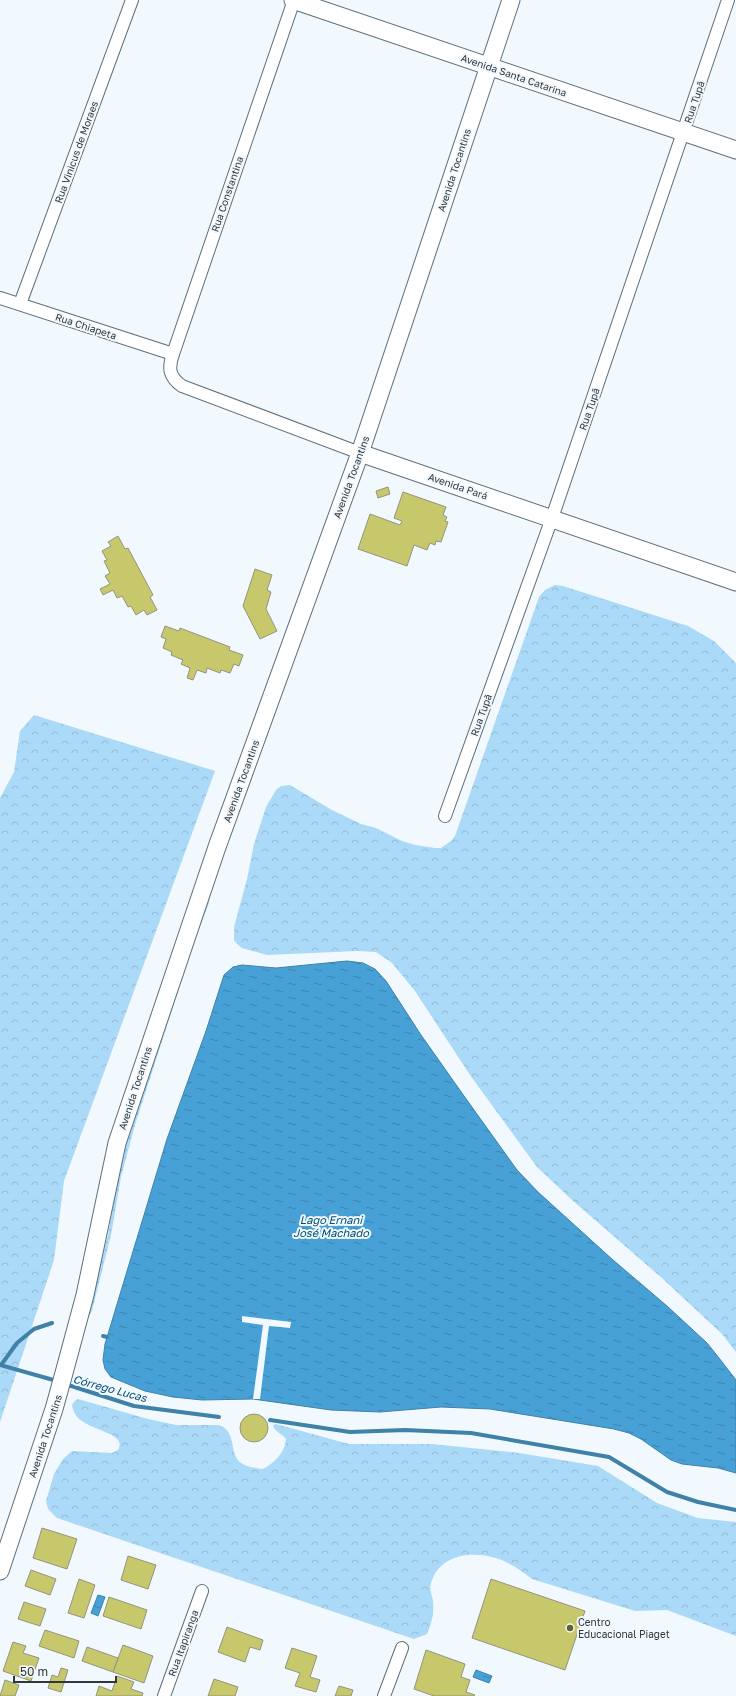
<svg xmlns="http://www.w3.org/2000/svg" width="736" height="1696" viewBox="0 0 736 1696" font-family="'Golos Text',sans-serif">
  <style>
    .grass { fill: url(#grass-dots) }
    .forest { fill: url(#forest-crowns) }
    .water { fill: url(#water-ripples); stroke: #4081a8 }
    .pier { fill: #f1f9fe }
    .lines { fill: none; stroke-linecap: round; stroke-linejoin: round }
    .stream { stroke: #4081a8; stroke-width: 4 }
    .building { fill: #c7c86c; stroke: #939480 }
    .street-casing { stroke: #5d6e7a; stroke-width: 14 }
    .secondary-casing { stroke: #5d6e7a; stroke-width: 19 }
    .street { stroke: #fff; stroke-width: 12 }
    .secondary { stroke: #fff; stroke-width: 17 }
    .poi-dot { fill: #61612e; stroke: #f1f9fe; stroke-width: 1.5 }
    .labels { text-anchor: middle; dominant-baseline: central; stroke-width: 4; stroke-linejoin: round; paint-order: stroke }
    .street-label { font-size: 10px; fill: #2f373c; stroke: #f1f9fe }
    .poi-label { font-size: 10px; fill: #2f373c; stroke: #f1f9fe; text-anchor: start }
    .water-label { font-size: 11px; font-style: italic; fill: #004b6e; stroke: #f1f9fe }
  </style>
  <defs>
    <pattern id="grass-dots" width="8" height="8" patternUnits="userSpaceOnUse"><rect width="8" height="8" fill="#abd9f8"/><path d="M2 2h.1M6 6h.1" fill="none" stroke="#93bbd6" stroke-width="1.8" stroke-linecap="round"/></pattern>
    <pattern id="forest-crowns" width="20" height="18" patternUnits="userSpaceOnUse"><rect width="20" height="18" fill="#abd9f8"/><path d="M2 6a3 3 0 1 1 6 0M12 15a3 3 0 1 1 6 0" fill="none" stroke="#93bbd6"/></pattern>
    <pattern id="water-ripples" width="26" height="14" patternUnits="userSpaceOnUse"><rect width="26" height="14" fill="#48a1d6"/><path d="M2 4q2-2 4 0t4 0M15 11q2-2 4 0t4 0" fill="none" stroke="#3c84af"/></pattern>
  </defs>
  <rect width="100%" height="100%" fill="#f1f9fe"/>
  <polygon class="grass" points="212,883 209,903 194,942 135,1125 121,1177 111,1235 92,1311 84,1325 108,1235 118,1176 131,1125"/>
  <g class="forest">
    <polygon points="555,585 563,586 688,626 714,641 736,663 736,1352 722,1334 663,1279 572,1200 537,1167 470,1075 415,991 392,963 376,952 357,951 267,955 242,948 237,944 234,940 234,927 247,879 254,844 266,807 276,790 281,786 290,785 332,810 361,824 376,828 402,841 415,845 435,848 441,848 451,841 455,836 539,597 545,590"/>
    <polygon points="34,715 215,771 64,1181 54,1260 0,1422 0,798 14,772 20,731"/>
    <path d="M 78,1399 L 148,1419 L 176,1425 L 219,1425 C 238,1432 228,1453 241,1463 C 246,1467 256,1468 263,1469 C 274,1463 285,1453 286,1439 C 282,1433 275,1433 273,1425 L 276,1424 L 349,1444 L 432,1444 L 519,1453 L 598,1466 L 657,1503 L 698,1518 L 736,1522 L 736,1636 L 667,1610 L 635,1611 L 532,1579 C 520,1570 506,1560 492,1557 C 468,1551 439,1556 431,1583 C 429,1588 432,1596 433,1601 C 434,1614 432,1622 427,1634 L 414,1639 L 57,1518 L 48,1509 L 46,1501 L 54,1474 L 63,1459 L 72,1451 L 112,1453 L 118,1450 C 130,1430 78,1432 73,1409 C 71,1404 73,1402 78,1399 Z"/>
  </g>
  <g class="water">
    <polygon points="347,961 363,963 375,969 386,981 421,1035 464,1096 517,1170 538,1192 613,1260 667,1306 707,1343 719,1358 736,1380 736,1473 718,1468 682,1464 671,1460 641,1439 629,1433 614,1429 490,1409 441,1407 380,1412 331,1410 253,1399 202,1400 173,1397 145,1391 111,1377 105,1369 103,1360 105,1344 167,1139 206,1031 224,975 233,967 242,965 276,968"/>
    <polygon points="98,1595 105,1597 98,1616 91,1613"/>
    <polygon points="476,1670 492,1676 489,1683 473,1677"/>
  </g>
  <polygon class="pier" points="242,1316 291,1322 290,1328 269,1326 260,1399 253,1399 263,1325 242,1322"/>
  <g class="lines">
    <g class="stream">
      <polyline points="103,1336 107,1337"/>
      <polyline points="0,1365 57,1381"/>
      <polyline points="1,1365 17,1343 34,1329 52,1323"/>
      <polyline points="65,1384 134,1406 219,1417"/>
      <polyline points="270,1420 350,1432 405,1430 471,1433 609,1457 667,1492 698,1502 736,1510"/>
    </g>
  </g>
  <g class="building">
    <polygon points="388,487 390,494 378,498 376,491"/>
    <polygon points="403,492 446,507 443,515 447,517 445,521 448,522 441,542 436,541 435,545 430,543 427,550 414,545 407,566 358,549 370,514 400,525 402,521 394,518"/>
    <polygon points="118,536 125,549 128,548 153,595 150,597 157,610 147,615 144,610 136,615 131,606 128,607 122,596 117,598 113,590 103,595 100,589 110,584 105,576 110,573 104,561 107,560 102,551 111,546 108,542"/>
    <polygon points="255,569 272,575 267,590 271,592 266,609 277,631 260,639 243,606"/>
    <polygon points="165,626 179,631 180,628 230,647 229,650 243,655 239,666 234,664 230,673 221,670 220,673 207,668 206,673 197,670 193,680 187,678 190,668 181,664 183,660 171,655 172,652 163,648 166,639 161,637"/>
    <circle cx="254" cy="1428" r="14"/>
    <polygon points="42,1528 77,1539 67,1569 33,1558"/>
    <polygon points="128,1556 156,1565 148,1589 121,1580"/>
    <polygon points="31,1570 56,1579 50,1595 25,1586"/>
    <polygon points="79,1579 95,1585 84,1618 68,1613"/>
    <polygon points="491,1579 585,1611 565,1670 472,1638"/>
    <polygon points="109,1597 147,1610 141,1629 103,1616"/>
    <polygon points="24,1602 46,1609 40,1626 18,1619"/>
    <polygon points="227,1627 263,1640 260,1650 250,1647 245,1662 218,1652"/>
    <polygon points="45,1630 79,1641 74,1658 39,1646"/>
    <polygon points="13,1642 26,1646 23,1653 39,1658 31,1681 3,1671"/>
    <polygon points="123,1645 153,1656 144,1683 113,1672"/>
    <polygon points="87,1647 118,1658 113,1672 82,1661"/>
    <polygon points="292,1648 317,1656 310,1677 320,1680 316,1692 295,1686 300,1673 285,1668"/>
    <polygon points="426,1650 465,1664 461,1677 470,1680 466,1692 475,1695 474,1696 434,1696 414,1689"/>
    <polygon points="61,1668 68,1670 61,1692 48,1688 52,1675 58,1677"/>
    <polygon points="117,1676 134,1682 131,1689 143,1693 142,1696 96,1696 99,1686 112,1691"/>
    <polygon points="214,1679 238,1687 235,1696 208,1696"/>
    <polygon points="5,1680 19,1685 15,1696 0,1696"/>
    <polygon points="339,1686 353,1690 351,1696 335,1696"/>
  </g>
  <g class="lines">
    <g class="street-casing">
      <g id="street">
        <path d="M 294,0 L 173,354 C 168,368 169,377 182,386 L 360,453"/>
        <polyline points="0,298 173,354"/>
        <polyline points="20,304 132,0"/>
        <polyline points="445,816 552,518 728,0"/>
        <polyline points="164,1696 202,1591"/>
        <polyline points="384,1696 402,1648"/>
      </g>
    </g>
    <g class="secondary-casing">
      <g id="secondary">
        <polyline points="293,0 736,150"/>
        <polyline points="360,453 736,582"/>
        <polyline points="0,1571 54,1409 64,1373 85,1295 117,1143 217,847 360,453 511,0"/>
      </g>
    </g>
    <use href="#street" class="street"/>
    <use href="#secondary" class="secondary"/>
  </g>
  <circle class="poi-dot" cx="570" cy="1628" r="4"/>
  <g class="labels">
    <g class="street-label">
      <text transform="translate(514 75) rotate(19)">Avenida Santa Catarina</text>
      <text transform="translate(694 102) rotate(-71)">Rua Tupã</text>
      <text transform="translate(76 152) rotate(-70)">Rua Vinicus de Moraes</text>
      <text transform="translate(454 170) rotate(-72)">Avenida Tocantins</text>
      <text transform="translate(227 194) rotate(-71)">Rua Constantina</text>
      <text transform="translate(86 326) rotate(18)">Rua Chiapeta</text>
      <text transform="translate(589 409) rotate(-71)">Rua Tupã</text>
      <text transform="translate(351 477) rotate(-70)">Avenida Tocantins</text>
      <text transform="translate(458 486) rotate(19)">Avenida Pará</text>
      <text transform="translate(481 715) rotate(-70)">Rua Tupã</text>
      <text transform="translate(241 781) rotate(-70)">Avenida Tocantins</text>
      <text transform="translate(135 1088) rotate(-72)">Avenida Tocantins</text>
      <text transform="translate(45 1436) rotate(-72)">Avenida Tocantins</text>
      <text transform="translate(183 1643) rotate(-70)">Rua Itapiranga</text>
    </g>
    <g class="poi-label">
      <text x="578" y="1622">Centro<tspan x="578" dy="12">Educacional Piaget</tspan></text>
    </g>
    <g class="water-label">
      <text x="331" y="1219">Lago Ernani<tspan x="331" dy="13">José Machado</tspan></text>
      <text transform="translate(110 1388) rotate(15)">Córrego Lucas</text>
    </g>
  </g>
  <path d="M14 1676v6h102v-6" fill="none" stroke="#2f373c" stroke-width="2"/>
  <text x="20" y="1676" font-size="12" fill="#2f373c" stroke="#f1f9fe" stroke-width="3" paint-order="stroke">50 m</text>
</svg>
